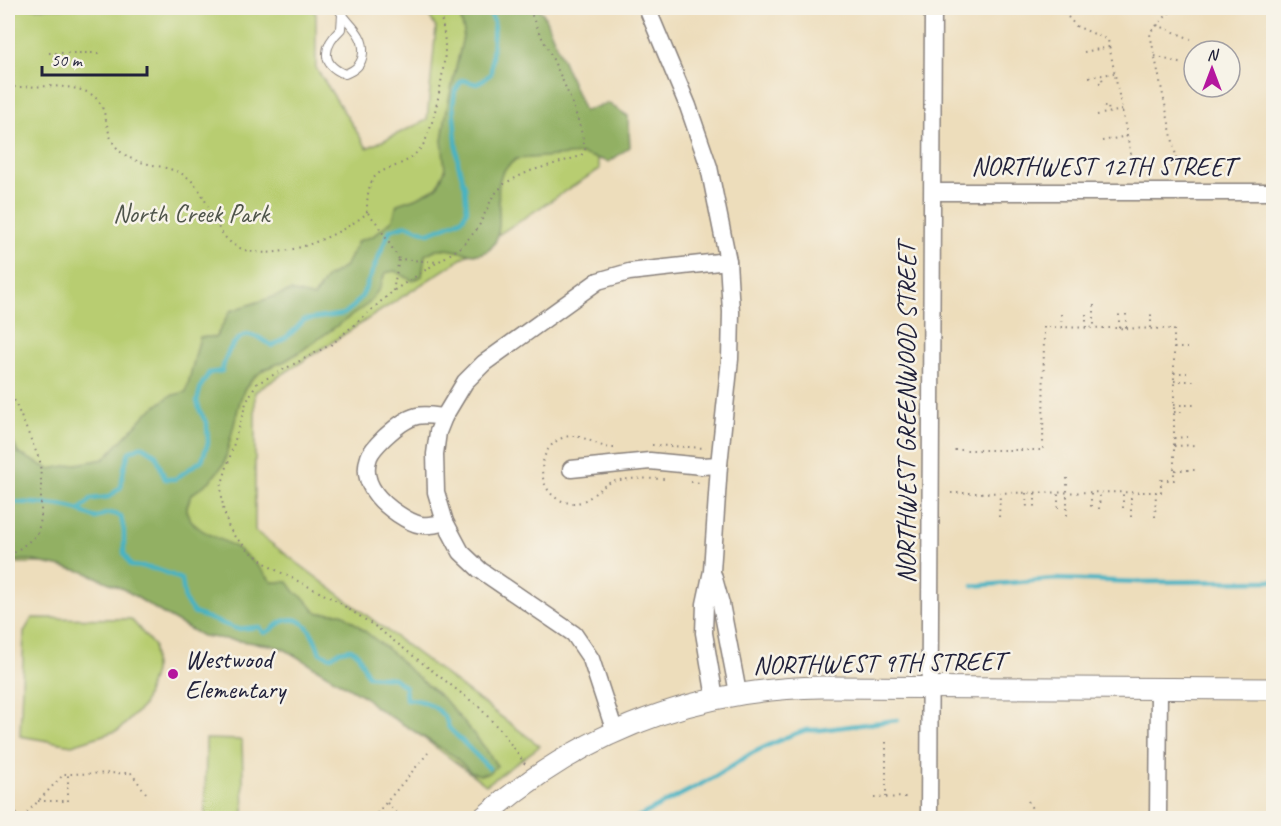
<svg xmlns="http://www.w3.org/2000/svg" width="1281" height="826" viewBox="0 0 1281 826" font-family="Caveat,sans-serif">
  <style>
    .green { fill: #b8cd71; stroke: #6d7856; stroke-width: 1.5 }
    .forest { fill: #92b063; stroke: #5a694f; stroke-width: 1.5 }
    .lines { fill: none; stroke-linecap: round; stroke-linejoin: round }
    .stream { stroke: #46b3c3; stroke-width: 4.5 }
    .service-casing { stroke: #88807b; stroke-width: 10 }
    .minor-casing { stroke: #88807b; stroke-width: 19 }
    .tertiary-casing { stroke: #88807b; stroke-width: 23 }
    .path { stroke: #88807b; stroke-width: 2; stroke-dasharray: 1.5 4.5; stroke-linecap: butt }
    .service { stroke: #fff; stroke-width: 8 }
    .minor { stroke: #fff; stroke-width: 16 }
    .tertiary { stroke: #fff; stroke-width: 21 }
    .poi-dot { fill: #b5179e; stroke: #f7f3e8; stroke-width: 2 }
    .labels { text-anchor: middle; dominant-baseline: central; stroke-width: 5; stroke-linejoin: round; paint-order: stroke }
    .street-label { font-size: 26px; fill: #22223b; stroke: #f7f3e8 }
    .park-label { font-size: 26px; fill: #4f554b; stroke: #f7f3e8 }
    .poi-label { font-size: 26px; fill: #22223b; stroke: #f7f3e8; text-anchor: start }
  </style>
  <rect width="100%" height="100%" fill="#f7f3e8"/>
  <filter id="ink" filterUnits="userSpaceOnUse"><feTurbulence type="fractalNoise" baseFrequency=".0167" numOctaves="2"/><feDisplacementMap in="SourceGraphic" scale="12" xChannelSelector="R" yChannelSelector="G"/><feConvolveMatrix kernelMatrix="1 2 1 2 8 2 1 2 1" color-interpolation-filters="sRGB"/></filter>
  <filter id="wash" filterUnits="userSpaceOnUse"><feTurbulence type="fractalNoise" baseFrequency=".008" numOctaves="4" result="noise"/><feDisplacementMap in="SourceGraphic" scale="24" xChannelSelector="R" yChannelSelector="G"/><feGaussianBlur stdDeviation="1.35" result="paint"/><feColorMatrix in="noise" values="0 0 0 0 0 0 0 0 0 0 0 0 0 0 0 0 0 1.4 0 .05"/><feComposite in="paint" operator="in"/></filter>
  <g filter="url(#wash)">
    <rect width="100%" height="100%" fill="#edddbb"/>
    <g class="green">
      <polygon points="8,8 312,8 316,14 316,68 367,148 427,120 436,28 425,8 534,8 589,125 600,169 255,392 255,531 540,746 486,785 191,563 8,563"/>
      <polygon points="32,618 131,619 154,646 154,672 143,706 119,730 72,745 20,736 24,632"/>
      <polygon points="206,739 242,740 244,818 205,818"/>
    </g>
    <path class="forest" d="M 458,8 L 537,8 L 543,13 L 584,111 L 608,103 L 628,116 L 630,147 L 609,162 L 582,154 L 516,159 C 512,163 506,167 503,172 C 492,188 506,224 494,244 C 481,265 456,246 438,249 C 434,250 429,253 425,255 L 422,276 L 413,281 L 395,271 L 385,273 L 380,288 L 368,304 L 301,351 L 285,361 L 265,369 L 252,379 L 244,390 L 240,401 L 224,464 L 210,481 L 191,495 L 186,510 C 194,534 219,536 238,549 C 250,558 262,570 272,582 L 288,582 L 295,592 L 304,598 L 314,610 L 320,613 L 342,613 L 396,656 L 406,667 L 446,701 L 486,749 L 497,766 L 489,773 L 480,775 L 471,772 L 454,756 L 375,707 L 365,697 L 284,649 L 270,645 L 202,636 L 165,615 L 125,590 L 85,572 L 29,560 L 8,561 L 8,429 L 18,453 L 49,469 L 104,459 L 147,413 L 170,396 L 186,392 L 200,337 L 216,337 L 230,311 L 291,291 L 314,297 L 326,278 L 345,267 L 358,241 L 373,236 L 393,219 L 397,204 L 418,197 L 437,187 L 445,170 L 442,140 L 447,108 L 464,32 Z"/>
    <g class="lines">
      <g class="stream">
        <path d="M 8,502 C 25,503 64,503 79,510 C 85,513 89,516 96,518 C 106,513 111,511 121,517 L 124,531 L 124,553 L 131,566 C 150,566 166,571 182,580 L 185,601 L 194,613 L 237,629 L 259,627 L 264,633 C 272,631 274,626 280,623 C 304,610 314,635 320,653 L 331,657 L 340,651 L 351,649 L 358,654 L 368,676 L 394,678 L 405,687 L 406,699 C 424,699 445,709 449,728 L 489,768"/>
        <path d="M 80,510 L 91,499 L 109,497 L 121,487 L 124,468 L 129,452 L 142,446 L 156,455 L 165,479 L 175,479 L 202,460 L 208,443 L 207,424 L 200,411 L 197,401 L 201,386 L 209,373 L 222,371 C 226,354 231,341 247,334 L 260,338 L 272,346 C 285,340 294,332 304,320 L 344,314 L 354,306 L 362,296 L 390,230 L 407,225 L 429,233 L 456,222 L 463,218 L 467,210 L 465,187 L 458,163 L 453,105 L 455,91 L 462,80 L 477,84 L 491,74 L 494,21 L 487,8"/>
        <polyline points="973,586 1055,579 1140,582 1274,581"/>
        <polyline points="636,818 711,779 752,753 789,736 806,730 820,730 897,720"/>
      </g>
    </g>
  </g>
  <g filter="url(#ink)">
    <g class="lines">
      <g class="service-casing">
        <path id="service" d="M 338,8 C 347,24 365,33 363,53 C 362,65 355,70 345,74 C 319,64 324,45 341,29 L 342,14"/>
      </g>
      <g class="minor-casing">
        <g id="minor">
          <polyline points="647,8 688,106 709,167 728,261 731,312 730,359 719,465 712,571 705,604 704,633 715,698"/>
          <polyline points="933,192 1274,192"/>
          <path d="M 444,417 C 435,416 426,414 417,416 C 405,419 395,428 386,436 C 380,442 372,449 369,457 C 360,482 380,502 398,514 C 416,526 424,528 445,522"/>
          <polyline points="571,469 650,461 702,466 719,465"/>
          <polyline points="713,575 721,604 738,693"/>
          <polyline points="615,732 591,659 574,634 480,570 461,552 445,522 436,492 435,454 438,432 444,417 465,382 484,363 598,281 629,272 728,261"/>
          <polyline points="929,818 933,8"/>
          <polyline points="1158,818 1159,689"/>
        </g>
      </g>
      <g class="tertiary-casing">
        <path id="tertiary" d="M 483,818 C 580,733 691,689 821,687 L 1274,689"/>
      </g>
      <g class="path">
        <polyline points="1060,8 1076,26 1108,40 1135,175"/>
        <polyline points="1174,8 1152,30 1150,34 1180,175"/>
        <polyline points="1157,25 1191,39"/>
        <polyline points="1084,52 1109,47"/>
        <polyline points="49,53 102,53"/>
        <polyline points="1155,56 1182,64"/>
        <polyline points="1089,77 1115,73"/>
        <polyline points="1099,83 1103,82 1101,75"/>
        <path d="M 8,87 C 32,88 66,82 89,93 C 111,105 102,131 117,148 C 133,168 166,162 187,177 C 207,192 210,220 226,238 C 257,273 338,238 367,213 C 366,155 393,180 420,149 C 433,136 445,68 445,48 C 445,35 442,20 438,8"/>
        <polyline points="1104,107 1108,106 1109,113"/>
        <polyline points="1097,115 1122,110"/>
        <polyline points="1102,141 1128,136"/>
        <polyline points="368,213 376,222 399,259 437,262"/>
        <polyline points="393,291 399,259"/>
        <polyline points="1094,305 1094,327"/>
        <polyline points="1061,314 1062,327"/>
        <polyline points="1086,314 1086,327"/>
        <polyline points="1126,314 1126,328"/>
        <polyline points="1119,328 1119,314"/>
        <polyline points="1151,328 1151,314"/>
        <polyline points="1174,348 1187,348"/>
        <polyline points="1174,373 1187,373"/>
        <polyline points="8,377 12,395 40,461 41,480 41,519 37,535 14,553 8,566"/>
        <polyline points="1174,381 1196,381"/>
        <polyline points="1174,405 1196,405"/>
        <polyline points="1174,412 1186,412"/>
        <polyline points="1174,438 1187,437"/>
        <polyline points="652,445 706,448"/>
        <polyline points="1174,446 1195,445"/>
        <path d="M 614,448 C 596,448 584,432 565,437 C 532,447 535,501 572,503 C 590,504 597,487 612,482 C 627,477 651,479 667,479"/>
        <polyline points="1175,470 1195,470"/>
        <polyline points="1067,478 1067,517"/>
        <polyline points="691,482 703,483"/>
        <polyline points="951,493 1161,492 1161,480 1174,480 1174,329 1044,327 1043,450 951,450"/>
        <polyline points="1026,493 1027,508"/>
        <polyline points="1035,493 1035,508"/>
        <polyline points="1091,493 1091,509"/>
        <polyline points="1058,508 1058,493"/>
        <polyline points="1123,508 1123,493"/>
        <polyline points="1099,509 1100,492"/>
        <polyline points="999,517 1000,493"/>
        <polyline points="1131,517 1131,493"/>
        <polyline points="1155,517 1156,492"/>
        <polyline points="886,742 886,797"/>
        <path d="M 525,764 L 502,732 L 479,707 L 376,627 L 335,600 L 272,568 L 252,553 L 235,537 L 229,528 L 223,508 L 221,487 L 246,403 L 256,384 L 332,344 L 393,291 L 461,247 L 478,228 L 493,196 L 505,183 L 530,171 L 581,156 L 585,149 C 579,114 564,83 549,51 C 542,37 533,23 530,8"/>
        <polyline points="874,798 908,797"/>
        <polyline points="38,801 68,801 68,774"/>
        <polyline points="1028,801 1037,818"/>
        <polyline points="387,803 402,818"/>
        <polyline points="8,805 10,810 24,818"/>
        <polyline points="23,817 64,774 131,773 146,793"/>
        <polyline points="373,818 428,753"/>
      </g>
      <use href="#service" class="service"/>
      <use href="#minor" class="minor"/>
      <use href="#tertiary" class="tertiary"/>
    </g>
  </g>
  <circle class="poi-dot" cx="173" cy="674" r="6"/>
  <g class="labels">
    <g class="street-label">
      <text x="1103" y="166">NORTHWEST 12TH STREET</text>
      <text transform="translate(906 413) rotate(-90)">NORTHWEST GREENWOOD STREET</text>
      <text transform="translate(879 663) rotate(-1)">NORTHWEST 9TH STREET</text>
    </g>
    <g class="park-label">
      <text x="191" y="213">North Creek Park</text>
    </g>
    <g class="poi-label">
      <text x="185" y="659">Westwood<tspan x="185" dy="30">Elementary</tspan></text>
    </g>
  </g>
  <rect width="1281" height="826" fill="none" stroke="#f7f3e8" stroke-width="30"/>
  <g transform="translate(1212 69)"><circle r="28" fill="#f7f3e8" stroke="#a29fa3" stroke-width="1.5"/>
  <path d="M0-4.5L10 22L0 15L-10 22Z" fill="#b5179e"/>
  <text y="-9" font-size="16" font-weight="bold" text-anchor="middle" fill="#22223b">N</text>
  </g>
  <path d="M42 66v9h105v-9" fill="none" stroke="#22223b" stroke-width="3"/>
  <text x="51" y="66" font-size="18" fill="#22223b" stroke="#f7f3e8" stroke-width="4.5" paint-order="stroke">50 m</text>
</svg>
